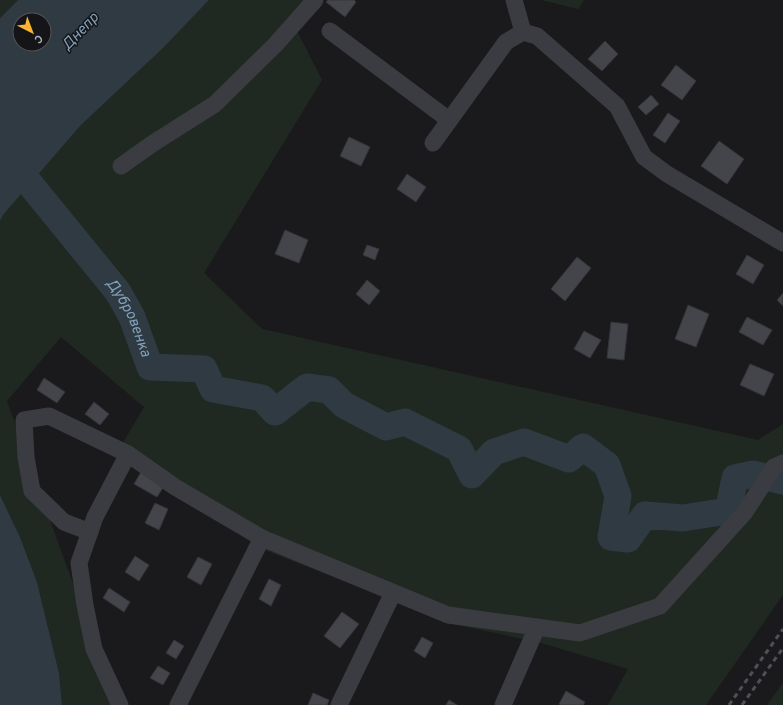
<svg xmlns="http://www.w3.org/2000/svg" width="783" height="705" viewBox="0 0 783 705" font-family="Overpass,sans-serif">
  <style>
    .green { fill: #202921 }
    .water { fill: #2f3a43; fill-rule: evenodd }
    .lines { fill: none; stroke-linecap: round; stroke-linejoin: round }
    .river { stroke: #2f3a43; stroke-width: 27 }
    .building { fill: #44454a; stroke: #343439 }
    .minor { stroke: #3b3c42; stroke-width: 17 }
    .rail { stroke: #4e5058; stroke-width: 3; stroke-dasharray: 5 4; stroke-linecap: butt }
    .labels { text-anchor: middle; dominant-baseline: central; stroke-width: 3; stroke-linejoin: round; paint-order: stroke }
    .water-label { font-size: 15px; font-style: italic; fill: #81a1ba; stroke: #151518 }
  </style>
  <rect width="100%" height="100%" fill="#1a1a1d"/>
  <g class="green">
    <polygon points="0,0 18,0 0,18"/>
    <polygon points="209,0 323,0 297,31 322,80 204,273 262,329 758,440 783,424 783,595 706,705 608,705 628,669 538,642 453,624 262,549 117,453 144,407 61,337 7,401 117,705 62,705 59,673 37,582 20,537 0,495 0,221 3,215 81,125 163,48"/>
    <polygon points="541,0 584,0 578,9"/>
    <polygon points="783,683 783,705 767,705"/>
  </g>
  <g class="water">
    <path d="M 18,0 L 209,0 L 163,48 L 81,125 L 3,215 L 0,221 L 0,18 ZM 20,20 L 44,20 L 44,44 L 20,44 Z"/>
    <polygon points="0,495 20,537 37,582 59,673 62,705 0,705"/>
  </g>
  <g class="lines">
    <path class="river" id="s1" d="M 0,147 L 118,292 L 132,317 L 150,367 L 204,369 L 213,389 L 262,398 L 275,412 L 307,387 L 329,390 L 344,405 L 386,427 L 405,422 L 459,449 L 472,475 L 494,452 L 524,442 L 569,459 L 583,447 L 607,465 L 618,496 L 611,537 L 628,539 L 645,515 L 683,518 L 728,511 L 735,478 L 753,474 L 783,481"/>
  </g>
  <g class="building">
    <polygon points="328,0 354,0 356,2 345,17 326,2"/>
    <polygon points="605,41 618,54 602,71 588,59"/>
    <polygon points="676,65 696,81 682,100 661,85"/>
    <polygon points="651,95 659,104 646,115 638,107"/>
    <polygon points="668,113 680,121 665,143 653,135"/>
    <polygon points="349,137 370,147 361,166 340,156"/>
    <polygon points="719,141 744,159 727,184 701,166"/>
    <polygon points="407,174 426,187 416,202 397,189"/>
    <polygon points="285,230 308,240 299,263 275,254"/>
    <polygon points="367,245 379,249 375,260 363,255"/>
    <polygon points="747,255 764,265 753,284 736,274"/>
    <polygon points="577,257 591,268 565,301 551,289"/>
    <polygon points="367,280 380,291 369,305 356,294"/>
    <polygon points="783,293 783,306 777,300"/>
    <polygon points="688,305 709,314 696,347 675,339"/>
    <polygon points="747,317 772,330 763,345 739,332"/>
    <polygon points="611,322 628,324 624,360 607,358"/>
    <polygon points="584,331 601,340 590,358 574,349"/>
    <polygon points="750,364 774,374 764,396 740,385"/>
    <polygon points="44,378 65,392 57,403 37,390"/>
    <polygon points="94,402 109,414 100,425 85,414"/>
    <polygon points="141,472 164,486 157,497 134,484"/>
    <polygon points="155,503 168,509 159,530 145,523"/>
    <polygon points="135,556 149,565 139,581 125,572"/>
    <polygon points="198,557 212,564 201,585 187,577"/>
    <polygon points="269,579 281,585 271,606 259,599"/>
    <polygon points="109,588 130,602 124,612 103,598"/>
    <polygon points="342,612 359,624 340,648 324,636"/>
    <polygon points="422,637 433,643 425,658 414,651"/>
    <polygon points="174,640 184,646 176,659 166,653"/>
    <polygon points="158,666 170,673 163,685 150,678"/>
    <polygon points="566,691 585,702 583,705 561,705 559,704"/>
    <polygon points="313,693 329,700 327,705 308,705"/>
    <polygon points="449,700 457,705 446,705"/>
  </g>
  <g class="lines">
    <g class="minor">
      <polyline points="514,0 523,32"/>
      <polyline points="330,31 449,120"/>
      <polyline points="433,143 506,42 523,32 537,36 617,106 644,157 667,174 783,243"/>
      <polyline points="121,166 152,144 215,104 275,45 315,0"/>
      <polyline points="90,532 64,522 32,491 26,457 24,420 49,416 128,454"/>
      <polyline points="120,705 94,649 85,605 79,563 95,517 128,454 175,487 262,538 448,615 580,633 660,606 745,512 774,467 783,463"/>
      <polyline points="178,705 262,538"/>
      <polyline points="339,705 393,593"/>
      <polyline points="503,705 537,627"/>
    </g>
    <g class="rail">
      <polyline points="729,705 783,629"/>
      <polyline points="742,705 783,648"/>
    </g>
  </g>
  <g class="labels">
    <g class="water-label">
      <text transform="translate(81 32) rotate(-46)">Днепр</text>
      <text stroke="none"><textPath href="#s1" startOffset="215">Дубровенка</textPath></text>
    </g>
  </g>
  <g transform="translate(32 32) rotate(138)"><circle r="19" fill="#151518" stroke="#51545a"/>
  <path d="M0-3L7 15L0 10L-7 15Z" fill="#ffb530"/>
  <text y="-6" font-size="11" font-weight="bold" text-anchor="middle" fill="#acb2bd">С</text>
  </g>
</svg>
